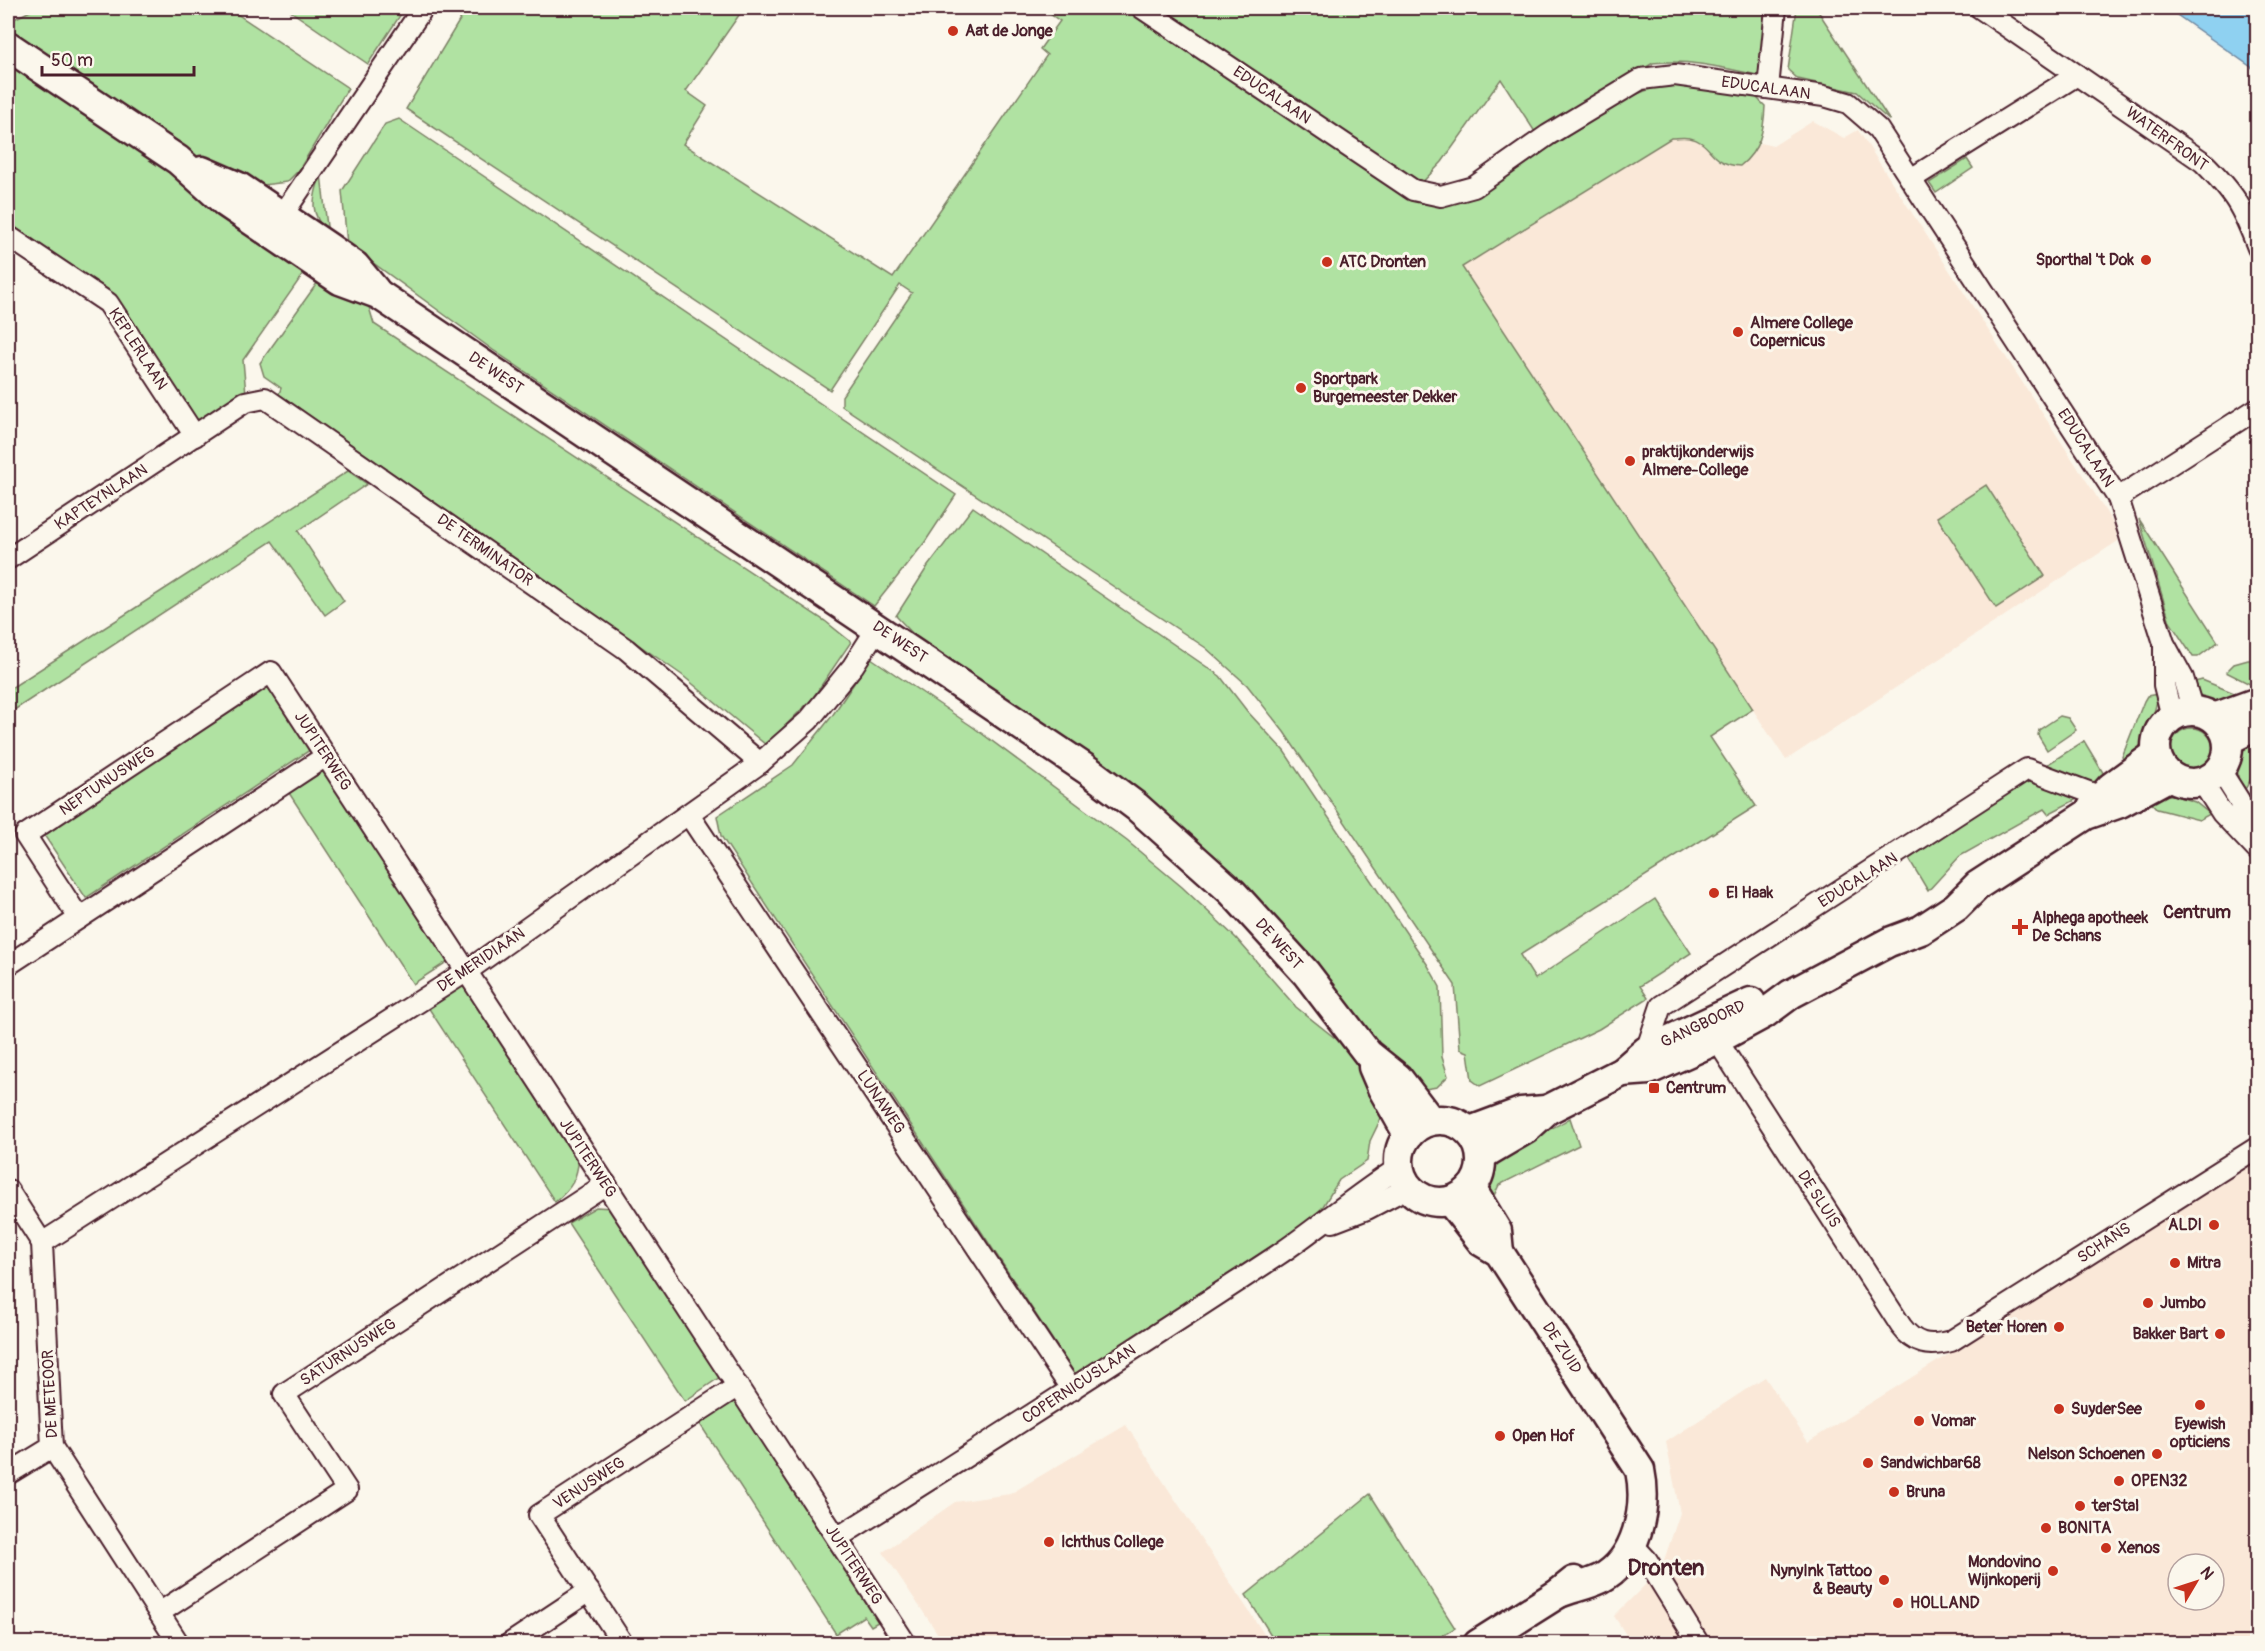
<svg xmlns="http://www.w3.org/2000/svg" width="2265" height="1651" viewBox="0 0 2265 1651" font-family="Pangolin,sans-serif">
  <style>
    .built { fill: #fae8d8; fill-rule: evenodd }
    .green { fill: #b0e2a2; stroke: #7d8066; stroke-width: 1.5 }
    .water { fill: #8fd1f1; stroke: #738aa2; stroke-width: 1.5 }
    .lines { fill: none; stroke-linecap: round; stroke-linejoin: round }
    .street-casing { stroke: #4a1f2b; stroke-width: 24 }
    .secondary-casing { stroke: #4a1f2b; stroke-width: 33 }
    .street { stroke: #fbf7ec; stroke-width: 20 }
    .secondary { stroke: #fbf7ec; stroke-width: 28 }
    .poi-dot { fill: #c8321e; stroke: #fbf7ec; stroke-width: 2 }
    .labels { text-anchor: middle; dominant-baseline: central; stroke-width: 6; stroke-linejoin: round; paint-order: stroke }
    .poi-label { font-size: 16px; font-weight: bold; fill: #4a1f2b; stroke: #fbf7ec; text-anchor: start }
    .street-label { font-size: 16px; fill: #4a1f2b; stroke: #fbf7ec }
    .neighbourhood-label { font-size: 18px; font-weight: bold; fill: #4a1f2b; stroke: #fbf7ec }
    .district-label { font-size: 22px; font-weight: bold; fill: #4a1f2b; stroke: #fbf7ec }
  </style>
  <rect width="100%" height="100%" fill="#fbf7ec"/>
  <filter id="ink" filterUnits="userSpaceOnUse"><feTurbulence type="fractalNoise" baseFrequency=".0167" numOctaves="2"/><feDisplacementMap in="SourceGraphic" scale="12" xChannelSelector="R" yChannelSelector="G"/><feConvolveMatrix kernelMatrix="1 2 1 2 8 2 1 2 1" color-interpolation-filters="sRGB"/></filter>
  <g filter="url(#ink)">
    <g class="built">
      <polygon points="1813,121 1844,138 1858,130 2095,494 2114,525 2118,541 1786,760 1462,267 1671,138 1692,138 1706,146 1716,159 1728,165 1750,157 1760,143 1773,146"/>
      <path d="M 2257,1162 L 2257,1643 L 1632,1644 L 1614,1616 L 1661,1569 L 1680,1513 L 1666,1442 L 1765,1377 L 1808,1442 ZM 2178,1564 L 2214,1564 L 2214,1600 L 2178,1600 Z"/>
      <polygon points="1126,1425 1270,1643 944,1643 883,1552 955,1502 1010,1494"/>
    </g>
    <g class="green">
      <polygon points="36,8 228,8 348,88 299,170 287,182 263,185 231,178 159,136 8,35 8,22"/>
      <polygon points="286,8 405,8 368,64"/>
      <path d="M 467,8 L 744,8 L 686,91 L 707,106 L 683,144 L 893,278 L 1047,55 L 1040,49 L 1060,21 L 1041,8 L 1776,8 L 1766,77 C 1729,69 1692,59 1653,63 L 1535,132 L 1501,79 L 1442,162 L 1409,196 L 1418,202 L 1443,203 L 1507,174 L 1632,96 L 1655,87 L 1682,82 L 1752,93 L 1765,106 C 1764,131 1760,150 1740,166 C 1710,165 1712,142 1690,138 C 1684,137 1677,138 1671,138 L 1462,267 L 1753,709 L 1710,737 L 1756,806 L 1520,955 L 1535,979 L 1655,899 L 1691,953 L 1640,986 L 1648,998 L 1599,1029 L 1480,1086 L 1472,1080 L 1468,1052 L 1460,1049 L 1455,985 L 1284,732 L 1247,685 L 1206,648 L 842,406 L 842,396 L 912,293 L 900,285 L 830,390 L 406,109 Z"/>
      <polygon points="1797,8 1816,8 1890,121 1857,92 1798,79 1788,70"/>
      <polygon points="8,63 71,103 306,270 243,360 246,394 198,422 113,293 8,223"/>
      <polygon points="399,119 956,495 925,542 874,606 493,350 347,244 342,191 385,124"/>
      <polygon points="1967,159 1973,168 1936,193 1929,183"/>
      <path d="M 321,174 L 328,235 C 309,211 312,202 321,174 Z"/>
      <polygon points="320,279 369,307 374,324 825,621 851,642 812,699 766,745 682,675 279,394 281,388 264,376 260,363"/>
      <polygon points="348,471 367,484 298,531 344,601 325,615 272,541 8,714 8,690"/>
      <polygon points="1986,485 2045,576 1996,608 1937,517"/>
      <polygon points="973,507 1220,676 1247,711 1284,751 1427,964 1440,987 1442,1057 1448,1076 1437,1087 1419,1090 1291,939 1102,764 914,635 896,616 928,566"/>
      <polygon points="2139,519 2218,642 2198,657 2193,657 2170,622"/>
      <polygon points="871,658 973,727 1127,841 1182,887 1236,938 1296,1007 1355,1054 1386,1108 1370,1141 1367,1161 1339,1180 1322,1208 1311,1220 1075,1374 721,836 717,816 793,765 832,716"/>
      <polygon points="2248,660 2257,660 2256,695 2250,684 2226,672 2234,664"/>
      <path d="M 2202,680 L 2234,693 L 2238,697 C 2214,704 2205,707 2191,683 Z"/>
      <polygon points="274,682 316,746 86,898 42,832"/>
      <path d="M 2158,694 C 2156,713 2141,751 2127,765 L 2122,757 L 2144,701 L 2147,696 Z"/>
      <polygon points="2060,716 2068,718 2076,730 2047,750 2038,735 2039,730"/>
      <circle cx="2192" cy="749" r="21"/>
      <path d="M 2257,740 C 2257,760 2255,778 2242,793 C 2235,775 2235,746 2257,740 Z"/>
      <polygon points="2084,741 2108,781 2101,786 2054,773 2048,764"/>
      <polygon points="329,767 453,958 413,984 289,793"/>
      <polygon points="2033,781 2083,796 2048,814 2044,809 1960,856 1928,891 1909,859 2019,785"/>
      <polygon points="2158,795 2173,795 2195,802 2210,814 2199,820 2157,809 2148,799"/>
      <path d="M 465,979 L 579,1157 C 577,1179 572,1188 555,1202 L 426,1004 Z"/>
      <path d="M 1570,1118 L 1579,1145 L 1499,1185 L 1491,1202 C 1481,1147 1534,1142 1570,1118 Z"/>
      <polygon points="596,1207 612,1208 720,1377 685,1401 568,1223"/>
      <polygon points="734,1398 878,1622 871,1626 864,1616 836,1634 698,1421"/>
      <polygon points="1370,1494 1455,1628 1431,1643 1276,1643 1246,1595"/>
    </g>
    <polygon class="water" points="2167,8 2257,8 2257,71"/>
    <g class="lines">
      <g class="street-casing">
        <g id="street">
          <polyline points="1142,8 1413,190 1441,196 1474,187 1548,135 1641,79 1675,75 1824,96 1848,103 1878,129 2118,498 2164,643 2183,678 2193,711"/>
          <path d="M 1980,8 L 2203,162 C 2235,194 2242,206 2258,248"/>
          <polyline points="1768,88 1776,8"/>
          <polyline points="1911,179 2077,75"/>
          <polyline points="275,226 423,8"/>
          <polyline points="8,236 108,303 195,436"/>
          <polyline points="2118,498 2258,408"/>
          <polyline points="8,559 245,402 265,398 626,649 760,763"/>
          <polyline points="2164,646 2164,685 2172,717"/>
          <polyline points="2220,770 2239,800 2250,839"/>
          <polyline points="2202,782 2222,813 2258,851"/>
          <polyline points="689,815 1072,1390"/>
          <polyline points="79,918 25,835 271,672 906,1644"/>
          <polyline points="8,965 326,756"/>
          <path d="M 1711,1031 L 1901,1326 C 1915,1345 1929,1347 1951,1341 L 2258,1147"/>
          <polyline points="1646,1051 1661,1006 2027,769 2102,797"/>
          <polyline points="8,1190 42,1243 52,1447 179,1644"/>
          <polyline points="1333,1222 1367,1209 1409,1187"/>
          <polyline points="42,1243 467,971 760,763 809,720 853,666 878,627"/>
          <polyline points="8,1474 52,1447"/>
          <path d="M 837,1538 C 985,1445 1132,1351 1278,1255 C 1319,1227 1357,1194 1400,1167"/>
          <polyline points="1632,1544 1647,1560 1699,1644"/>
          <polyline points="159,1613 347,1490 284,1394 606,1184"/>
          <polyline points="509,1644 589,1591"/>
          <polyline points="623,1644 539,1515 738,1386"/>
        </g>
      </g>
      <g class="secondary-casing">
        <g id="secondary">
          <polyline points="8,46 178,160 226,203 340,280 378,294 1089,771 1137,807 1232,892 1306,973 1368,1054 1398,1078 1430,1120"/>
          <polyline points="202,171 239,187 328,247 355,266 375,290"/>
          <circle cx="2192" cy="747" r="36"/>
          <polyline points="2214,718 2258,702"/>
          <polyline points="2228,740 2258,725"/>
          <polyline points="2092,808 2111,787 2156,754"/>
          <polyline points="1373,1067 1382,1088 1408,1134"/>
          <polyline points="1622,1072 1649,1070 1716,1040 1764,1014 1791,994 1889,942 1921,930 1956,907 1978,885 2086,815 2120,803 2170,776"/>
          <circle cx="1440" cy="1161" r="41"/>
          <polyline points="1470,1131 1521,1112 1545,1110"/>
          <polyline points="1482,1155 1526,1129 1547,1110 1622,1072 1646,1051 1751,1002"/>
          <polyline points="1471,1188 1497,1231 1499,1252"/>
          <path d="M 1450,1201 L 1482,1242 L 1499,1252 L 1640,1470 C 1648,1508 1637,1560 1600,1579 C 1587,1585 1572,1588 1559,1593"/>
          <polyline points="1478,1644 1559,1593 1574,1581"/>
        </g>
      </g>
      <use href="#street" class="street"/>
      <use href="#secondary" class="secondary"/>
    </g>
  </g>
  <g class="poi-dot">
    <circle cx="953" cy="31" r="6"/>
    <circle cx="2146" cy="260" r="6"/>
    <circle cx="1327" cy="262" r="6"/>
    <circle cx="1738" cy="332" r="6"/>
    <circle cx="1301" cy="388" r="6"/>
    <circle cx="1630" cy="461" r="6"/>
    <circle cx="1714" cy="893" r="6"/>
    <path d="M2017 918h6v6h6v6h-6v6h-6v-6h-6v-6h6z"/>
    <rect x="1648" y="1082" width="12" height="12" rx="3"/>
    <circle cx="2214" cy="1225" r="6"/>
    <circle cx="2175" cy="1263" r="6"/>
    <circle cx="2148" cy="1303" r="6"/>
    <circle cx="2059" cy="1327" r="6"/>
    <circle cx="2220" cy="1334" r="6"/>
    <circle cx="2200" cy="1405" r="6"/>
    <circle cx="2059" cy="1409" r="6"/>
    <circle cx="1919" cy="1421" r="6"/>
    <circle cx="1500" cy="1436" r="6"/>
    <circle cx="2157" cy="1454" r="6"/>
    <circle cx="1868" cy="1463" r="6"/>
    <circle cx="2119" cy="1481" r="6"/>
    <circle cx="1894" cy="1492" r="6"/>
    <circle cx="2080" cy="1506" r="6"/>
    <circle cx="2046" cy="1528" r="6"/>
    <circle cx="1049" cy="1542" r="6"/>
    <circle cx="2106" cy="1548" r="6"/>
    <circle cx="2053" cy="1571" r="6"/>
    <circle cx="1884" cy="1580" r="6"/>
    <circle cx="1898" cy="1603" r="6"/>
  </g>
  <g class="labels">
    <g class="poi-label">
      <text x="965" y="31">Aat de Jonge</text>
      <text x="2134" y="260" text-anchor="end">Sporthal 't Dok</text>
      <text x="1339" y="262">ATC Dronten</text>
      <text x="1750" y="323">Almere College<tspan x="1750" dy="18">Copernicus</tspan></text>
      <text x="1313" y="379">Sportpark<tspan x="1313" dy="18">Burgemeester Dekker</tspan></text>
      <text x="1642" y="452">praktijkonderwijs<tspan x="1642" dy="18">Almere-College</tspan></text>
      <text x="1726" y="893">El Haak</text>
      <text x="2032" y="918">Alphega apotheek<tspan x="2032" dy="18">De Schans</tspan></text>
      <text x="1666" y="1088">Centrum</text>
      <text x="2202" y="1225" text-anchor="end">ALDI</text>
      <text x="2187" y="1263">Mitra</text>
      <text x="2160" y="1303">Jumbo</text>
      <text x="2047" y="1327" text-anchor="end">Beter Horen</text>
      <text x="2208" y="1334" text-anchor="end">Bakker Bart</text>
      <text x="2071" y="1409">SuyderSee</text>
      <text x="1931" y="1421">Vomar</text>
      <text x="2200" y="1424" text-anchor="middle">Eyewish<tspan x="2200" dy="18">opticiens</tspan></text>
      <text x="1512" y="1436">Open Hof</text>
      <text x="2145" y="1454" text-anchor="end">Nelson Schoenen</text>
      <text x="1880" y="1463">Sandwichbar68</text>
      <text x="2131" y="1481">OPEN32</text>
      <text x="1906" y="1492">Bruna</text>
      <text x="2092" y="1506">terStal</text>
      <text x="2058" y="1528">BONITA</text>
      <text x="1061" y="1542">Ichthus College</text>
      <text x="2118" y="1548">Xenos</text>
      <text x="2041" y="1562" text-anchor="end">Mondovino<tspan x="2041" dy="18">Wijnkoperij</tspan></text>
      <text x="1872" y="1571" text-anchor="end">NynyInk Tattoo<tspan x="1872" dy="18">&amp; Beauty</tspan></text>
      <text x="1910" y="1603">HOLLAND</text>
    </g>
    <g class="street-label">
      <text transform="translate(1766 88) rotate(8)">EDUCALAAN</text>
      <text transform="translate(1272 95) rotate(34)">EDUCALAAN</text>
      <text transform="translate(2167 139) rotate(36)">WATERFRONT</text>
      <text transform="translate(138 349) rotate(57)">KEPLERLAAN</text>
      <text transform="translate(496 373) rotate(34)">DE WEST</text>
      <text transform="translate(2086 448) rotate(57)">EDUCALAAN</text>
      <text transform="translate(101 497) rotate(-33)">KAPTEYNLAAN</text>
      <text transform="translate(485 550) rotate(35)">DE TERMINATOR</text>
      <text transform="translate(900 642) rotate(34)">DE WEST</text>
      <text transform="translate(323 751) rotate(57)">JUPITERWEG</text>
      <text transform="translate(107 781) rotate(-34)">NEPTUNUSWEG</text>
      <text transform="translate(1858 880) rotate(-32)">EDUCALAAN</text>
      <text transform="translate(1279 944) rotate(48)">DE WEST</text>
      <text transform="translate(481 960) rotate(-34)">DE MERIDIAAN</text>
      <text transform="translate(1703 1024) rotate(-25)">GANGBOORD</text>
      <text transform="translate(881 1102) rotate(56)">LUNAWEG</text>
      <text transform="translate(588 1158) rotate(57)">JUPITERWEG</text>
      <text transform="translate(1819 1199) rotate(57)">DE SLUIS</text>
      <text transform="translate(2104 1243) rotate(-33)">SCHANS</text>
      <text transform="translate(1562 1348) rotate(57)">DE ZUID</text>
      <text transform="translate(348 1352) rotate(-33)">SATURNUSWEG</text>
      <text transform="translate(1079 1384) rotate(-33)">COPERNICUSLAAN</text>
      <text transform="translate(50 1394) rotate(-93)">DE METEOOR</text>
      <text transform="translate(589 1483) rotate(-33)">VENUSWEG</text>
      <text transform="translate(854 1565) rotate(57)">JUPITERWEG</text>
    </g>
    <g class="neighbourhood-label">
      <text x="2197" y="912">Centrum</text>
    </g>
    <g class="district-label">
      <text x="1666" y="1568">Dronten</text>
    </g>
  </g>
  <rect width="2265" height="1651" fill="none" stroke="#fbf7ec" stroke-width="30"/>
  <rect x="15" y="15" width="2235" height="1621" fill="none" stroke="#4a1f2b" stroke-width="2" filter="url(#ink)"/>
  <g transform="translate(2196 1582) rotate(51)"><circle r="28" fill="#fbf7ec" stroke="#b4a19f" stroke-width="1.5"/>
  <path d="M0-4.5L10 22L0 15L-10 22Z" fill="#c8321e"/>
  <text y="-9" font-size="16" font-weight="bold" text-anchor="middle" fill="#4a1f2b">N</text>
  </g>
  <path d="M42 66v9h152v-9" fill="none" stroke="#4a1f2b" stroke-width="3"/>
  <text x="51" y="66" font-size="18" fill="#4a1f2b" stroke="#fbf7ec" stroke-width="4.5" paint-order="stroke">50 m</text>
</svg>
